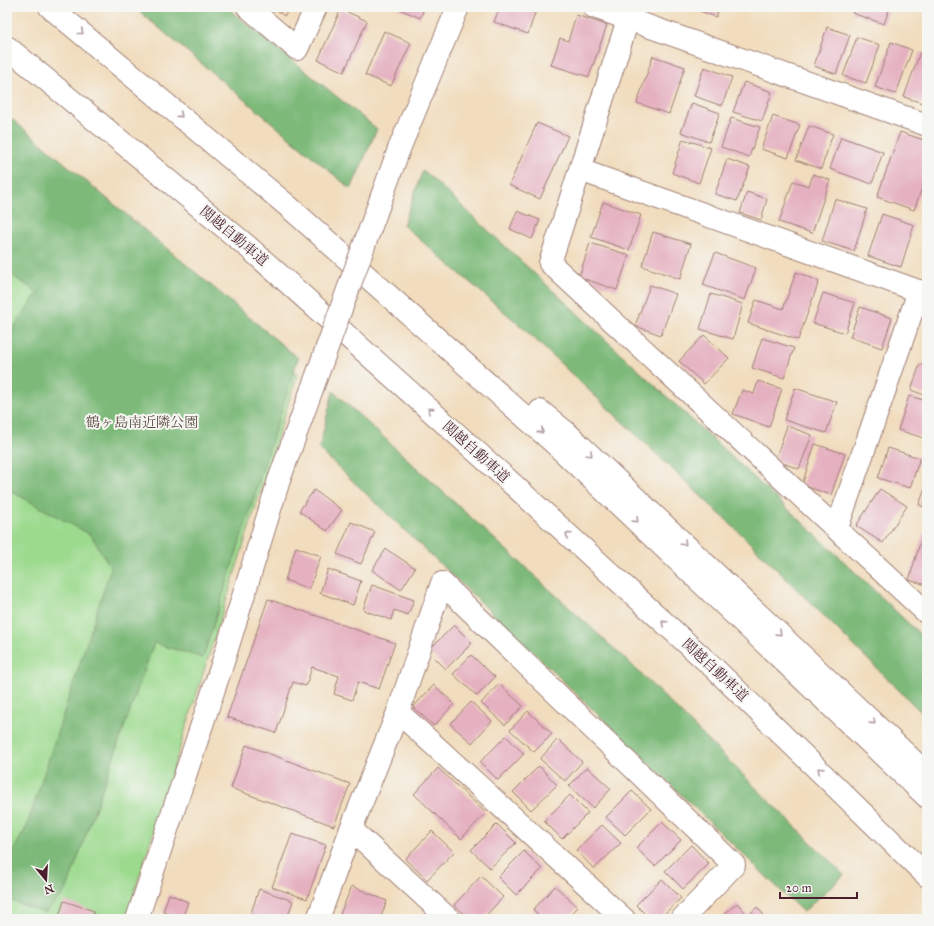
<svg xmlns="http://www.w3.org/2000/svg" width="934" height="926" viewBox="0 0 934 926" font-family="'IM FELL Great Primer','Noto Serif JP',serif">
  <style>
    .green { fill: #9cda8e; stroke: #737c5c }
    .forest { fill: #7dba79; stroke: #646c52 }
    .building { fill: #e5b1c1 }
    .lines { fill: none; stroke-linecap: round; stroke-linejoin: round }
    .minor-casing { stroke: #9e7e74; stroke-width: 24 }
    .tertiary-casing { stroke: #9e7e74; stroke-width: 24 }
    .motorway-casing { stroke: #9e7e74; stroke-width: 24 }
    .minor { stroke: #fff; stroke-width: 22 }
    .tertiary { stroke: #fff; stroke-width: 22 }
    .motorway { stroke: #fff; stroke-width: 22 }
    .tertiary-bridge-casing { stroke: #9e7e74; stroke-width: 24; stroke-linecap: butt }
    .tertiary-bridge { stroke: #fff; stroke-width: 22 }
    .oneway { stroke: #ae9aa0 }
    .labels { text-anchor: middle; dominant-baseline: central; stroke-width: 4; stroke-linejoin: round; paint-order: stroke }
    .street-label { font-size: 14px; fill: #4a1f2b; stroke: #f6f6f2 }
    .park-label { font-size: 14px; fill: #5e4e44; stroke: #f6f6f2 }
  </style>
  <rect width="100%" height="100%" fill="#f6f6f2"/>
  <filter id="ink" filterUnits="userSpaceOnUse"><feTurbulence type="fractalNoise" baseFrequency=".025" numOctaves="2"/><feDisplacementMap in="SourceGraphic" scale="8" xChannelSelector="R" yChannelSelector="G"/><feConvolveMatrix kernelMatrix="1 2 1 2 8 2 1 2 1" color-interpolation-filters="sRGB"/></filter>
  <filter id="wash" filterUnits="userSpaceOnUse"><feTurbulence type="fractalNoise" baseFrequency=".012" numOctaves="4" result="noise"/><feDisplacementMap in="SourceGraphic" scale="16" xChannelSelector="R" yChannelSelector="G"/><feGaussianBlur stdDeviation="0.9" result="paint"/><feColorMatrix in="noise" values="0 0 0 0 0 0 0 0 0 0 0 0 0 0 0 0 0 1.4 0 .05"/><feComposite in="paint" operator="in"/></filter>
  <g filter="url(#wash)">
    <rect width="100%" height="100%" fill="#f1ddbe"/>
    <polygon class="green" points="7,138 297,375 126,919 7,919"/>
    <g class="forest">
      <polygon points="134,7 226,7 377,129 351,189"/>
      <polygon points="7,115 298,358 203,658 154,643 66,891 45,913 7,899 7,862 27,826 111,568 91,535 7,489 7,337 38,293 7,272"/>
      <polygon points="423,170 832,550 927,641 927,718 741,534 522,327 403,225"/>
      <polygon points="333,391 633,666 844,875 803,912 533,652 319,449"/>
    </g>
    <g id="blocks">
      <g class="building">
        <polygon points="273,7 292,7 284,16"/>
        <polygon points="395,7 425,7 420,18"/>
        <polygon points="500,7 537,7 528,34 494,22"/>
        <polygon points="689,7 720,7 716,17"/>
        <polygon points="854,7 890,7 884,24 852,13"/>
        <polygon points="341,9 367,21 344,72 318,60"/>
        <polygon points="576,15 607,25 589,77 551,65 560,38 568,41"/>
        <polygon points="827,27 850,35 836,74 814,66"/>
        <polygon points="384,31 411,43 391,86 365,75"/>
        <polygon points="857,37 880,45 866,83 843,76"/>
        <polygon points="891,42 912,50 896,94 875,87"/>
        <polygon points="920,52 927,55 926,104 904,97"/>
        <polygon points="653,56 685,67 669,114 637,103"/>
        <polygon points="704,67 732,77 722,106 694,96"/>
        <polygon points="744,82 772,92 762,121 733,112"/>
        <polygon points="692,103 720,113 709,142 681,132"/>
        <polygon points="773,116 800,125 788,158 761,149"/>
        <polygon points="731,118 760,127 749,157 721,147"/>
        <polygon points="537,123 568,136 540,199 509,185"/>
        <polygon points="809,126 833,134 821,169 796,160"/>
        <polygon points="900,132 927,141 927,148 924,157 927,159 927,174 914,210 877,197"/>
        <polygon points="841,137 883,152 872,184 830,169"/>
        <polygon points="683,139 711,148 699,183 672,173"/>
        <polygon points="727,159 750,167 737,201 715,194"/>
        <polygon points="813,174 830,180 812,233 779,222 793,181 809,186"/>
        <polygon points="747,192 767,199 761,220 740,213"/>
        <polygon points="835,199 867,209 854,251 822,241"/>
        <polygon points="603,202 641,215 629,250 591,237"/>
        <polygon points="517,211 540,220 532,239 510,229"/>
        <polygon points="882,214 914,225 901,267 868,256"/>
        <polygon points="653,232 691,244 680,279 642,266"/>
        <polygon points="590,243 629,255 617,290 579,277"/>
        <polygon points="715,253 756,268 745,300 703,285"/>
        <polygon points="796,272 819,281 798,340 748,323 756,300 783,309"/>
        <polygon points="650,285 676,294 661,335 635,326"/>
        <polygon points="823,293 855,303 845,333 813,323"/>
        <polygon points="711,294 743,304 733,339 700,329"/>
        <polygon points="860,307 892,318 882,348 850,337"/>
        <polygon points="704,335 729,358 704,384 679,361"/>
        <polygon points="762,338 794,348 784,378 752,368"/>
        <polygon points="920,364 927,366 927,396 911,390"/>
        <polygon points="758,381 782,389 769,427 733,414 742,390 754,394"/>
        <polygon points="795,388 837,402 826,433 784,420"/>
        <polygon points="909,396 927,401 927,439 898,430"/>
        <polygon points="787,426 812,435 799,469 775,460"/>
        <polygon points="815,444 845,454 831,495 802,485"/>
        <polygon points="888,448 920,458 910,488 878,478"/>
        <polygon points="927,483 927,508 919,505"/>
        <polygon points="880,489 907,506 883,543 856,526"/>
        <polygon points="314,490 342,510 327,531 299,511"/>
        <polygon points="351,522 375,532 361,564 337,554"/>
        <polygon points="923,533 927,534 927,585 909,580"/>
        <polygon points="296,547 321,556 309,589 285,580"/>
        <polygon points="386,549 415,568 401,590 372,570"/>
        <polygon points="328,569 361,581 353,605 320,593"/>
        <polygon points="372,585 414,600 408,615 394,610 391,620 363,610"/>
        <polygon points="268,599 395,643 379,689 358,682 352,700 334,694 339,676 312,667 306,686 293,682 276,733 227,717"/>
        <polygon points="454,625 472,643 446,669 428,651"/>
        <polygon points="471,655 495,677 477,696 453,674"/>
        <polygon points="499,684 523,706 505,725 481,703"/>
        <polygon points="434,685 454,704 434,726 413,707"/>
        <polygon points="471,702 492,721 472,743 450,724"/>
        <polygon points="528,711 552,734 534,752 510,730"/>
        <polygon points="506,736 524,754 498,780 480,762"/>
        <polygon points="558,739 582,762 565,781 540,759"/>
        <polygon points="246,745 350,784 334,826 231,788"/>
        <polygon points="539,766 557,785 531,810 513,792"/>
        <polygon points="587,767 611,789 593,808 569,786"/>
        <polygon points="438,768 486,813 461,839 414,794"/>
        <polygon points="632,791 651,809 625,835 606,817"/>
        <polygon points="570,795 588,813 562,839 544,821"/>
        <polygon points="662,822 681,840 655,866 636,848"/>
        <polygon points="497,824 516,843 490,868 471,850"/>
        <polygon points="602,825 621,843 594,869 576,850"/>
        <polygon points="432,831 454,852 427,880 405,859"/>
        <polygon points="292,834 326,845 307,899 272,887"/>
        <polygon points="691,845 709,864 683,889 665,871"/>
        <polygon points="524,851 542,869 516,895 498,877"/>
        <polygon points="481,876 503,897 483,919 470,919 454,905"/>
        <polygon points="662,879 681,898 659,919 650,919 636,905"/>
        <polygon points="352,886 387,901 380,919 351,919 340,914"/>
        <polygon points="555,886 578,907 567,919 543,919 533,910"/>
        <polygon points="259,889 293,901 287,919 249,919"/>
        <polygon points="169,894 188,902 182,919 163,912"/>
        <polygon points="64,901 94,911 92,919 58,919"/>
        <polygon points="737,903 748,916 757,907 767,919 719,919"/>
      </g>
    </g>
  </g>
  <g filter="url(#ink)">
    <use href="#blocks" fill-opacity="0" stroke="#9e7e74" stroke-width="1"/>
    <g class="lines">
      <g class="minor-casing">
        <g id="minor">
          <polyline points="248,7 297,49 316,7"/>
          <polyline points="594,7 927,125"/>
          <polyline points="632,7 550,263 927,613"/>
          <polyline points="580,170 927,294"/>
          <polyline points="837,528 919,291"/>
          <polyline points="398,712 624,919"/>
          <polyline points="351,829 449,919"/>
          <polyline points="318,919 351,829 398,712 442,583 734,865 682,919"/>
        </g>
      </g>
      <g class="tertiary-casing">
        <g id="tertiary">
          <polyline points="399,149 458,7"/>
          <polyline points="137,919 223,662 279,480"/>
        </g>
      </g>
      <g class="motorway-casing">
        <g id="motorway">
          <polyline points="50,7 289,207 553,442 927,797"/>
          <polyline points="7,47 247,246 508,480 715,669 927,876"/>
          <polyline points="540,411 568,434 927,774"/>
        </g>
      </g>
      <use href="#minor" class="minor"/>
      <use href="#tertiary" class="tertiary"/>
      <use href="#motorway" class="motorway"/>
      <g class="tertiary-bridge-casing">
        <polyline id="tertiary-bridge" points="279,480 399,149"/>
      </g>
      <use href="#tertiary-bridge" class="tertiary-bridge"/>
    </g>
    <defs><path id="oneway-chevron" d="M-2-3.5L2.5 0L-2 3.5" fill="none" stroke-width="1.6" stroke-linecap="round" stroke-linejoin="round"/></defs>
    <g class="oneway">
      <use href="#oneway-chevron" transform="translate(81 32) rotate(39)"/>
      <use href="#oneway-chevron" transform="translate(180 115) rotate(40)"/>
      <use href="#oneway-chevron" transform="translate(430 410) rotate(-138)"/>
      <use href="#oneway-chevron" transform="translate(541 431) rotate(42)"/>
      <use href="#oneway-chevron" transform="translate(590 454) rotate(43)"/>
      <use href="#oneway-chevron" transform="translate(636 520) rotate(44)"/>
      <use href="#oneway-chevron" transform="translate(568 535) rotate(-138)"/>
      <use href="#oneway-chevron" transform="translate(684 543) rotate(43)"/>
      <use href="#oneway-chevron" transform="translate(664 623) rotate(-138)"/>
      <use href="#oneway-chevron" transform="translate(779 633) rotate(44)"/>
      <use href="#oneway-chevron" transform="translate(873 722) rotate(44)"/>
      <use href="#oneway-chevron" transform="translate(820 770) rotate(-136)"/>
    </g>
  </g>
  <g class="labels">
    <g class="street-label">
      <text transform="translate(234 236) rotate(40)">関越自動車道</text>
      <text transform="translate(476 452) rotate(42)">関越自動車道</text>
      <text transform="translate(715 670) rotate(43)">関越自動車道</text>
    </g>
    <g class="park-label">
      <text x="142" y="422">鶴ヶ島南近隣公園</text>
    </g>
  </g>
  <rect width="934" height="926" fill="none" stroke="#f6f6f2" stroke-width="24"/>
  <g transform="translate(46 880) rotate(162)" stroke="#f6f6f2" stroke-width="3" paint-order="stroke">
  <path d="M0-3L7 15L0 10L-7 15Z" fill="#4a1f2b"/>
  <text y="-6" font-size="11" font-weight="bold" text-anchor="middle" fill="#4a1f2b">N</text>
  </g>
  <path d="M780 892v6h77v-6" fill="none" stroke="#4a1f2b" stroke-width="2"/>
  <text x="786" y="892" font-size="12" fill="#4a1f2b" stroke="#f6f6f2" stroke-width="3" paint-order="stroke">20 m</text>
</svg>
